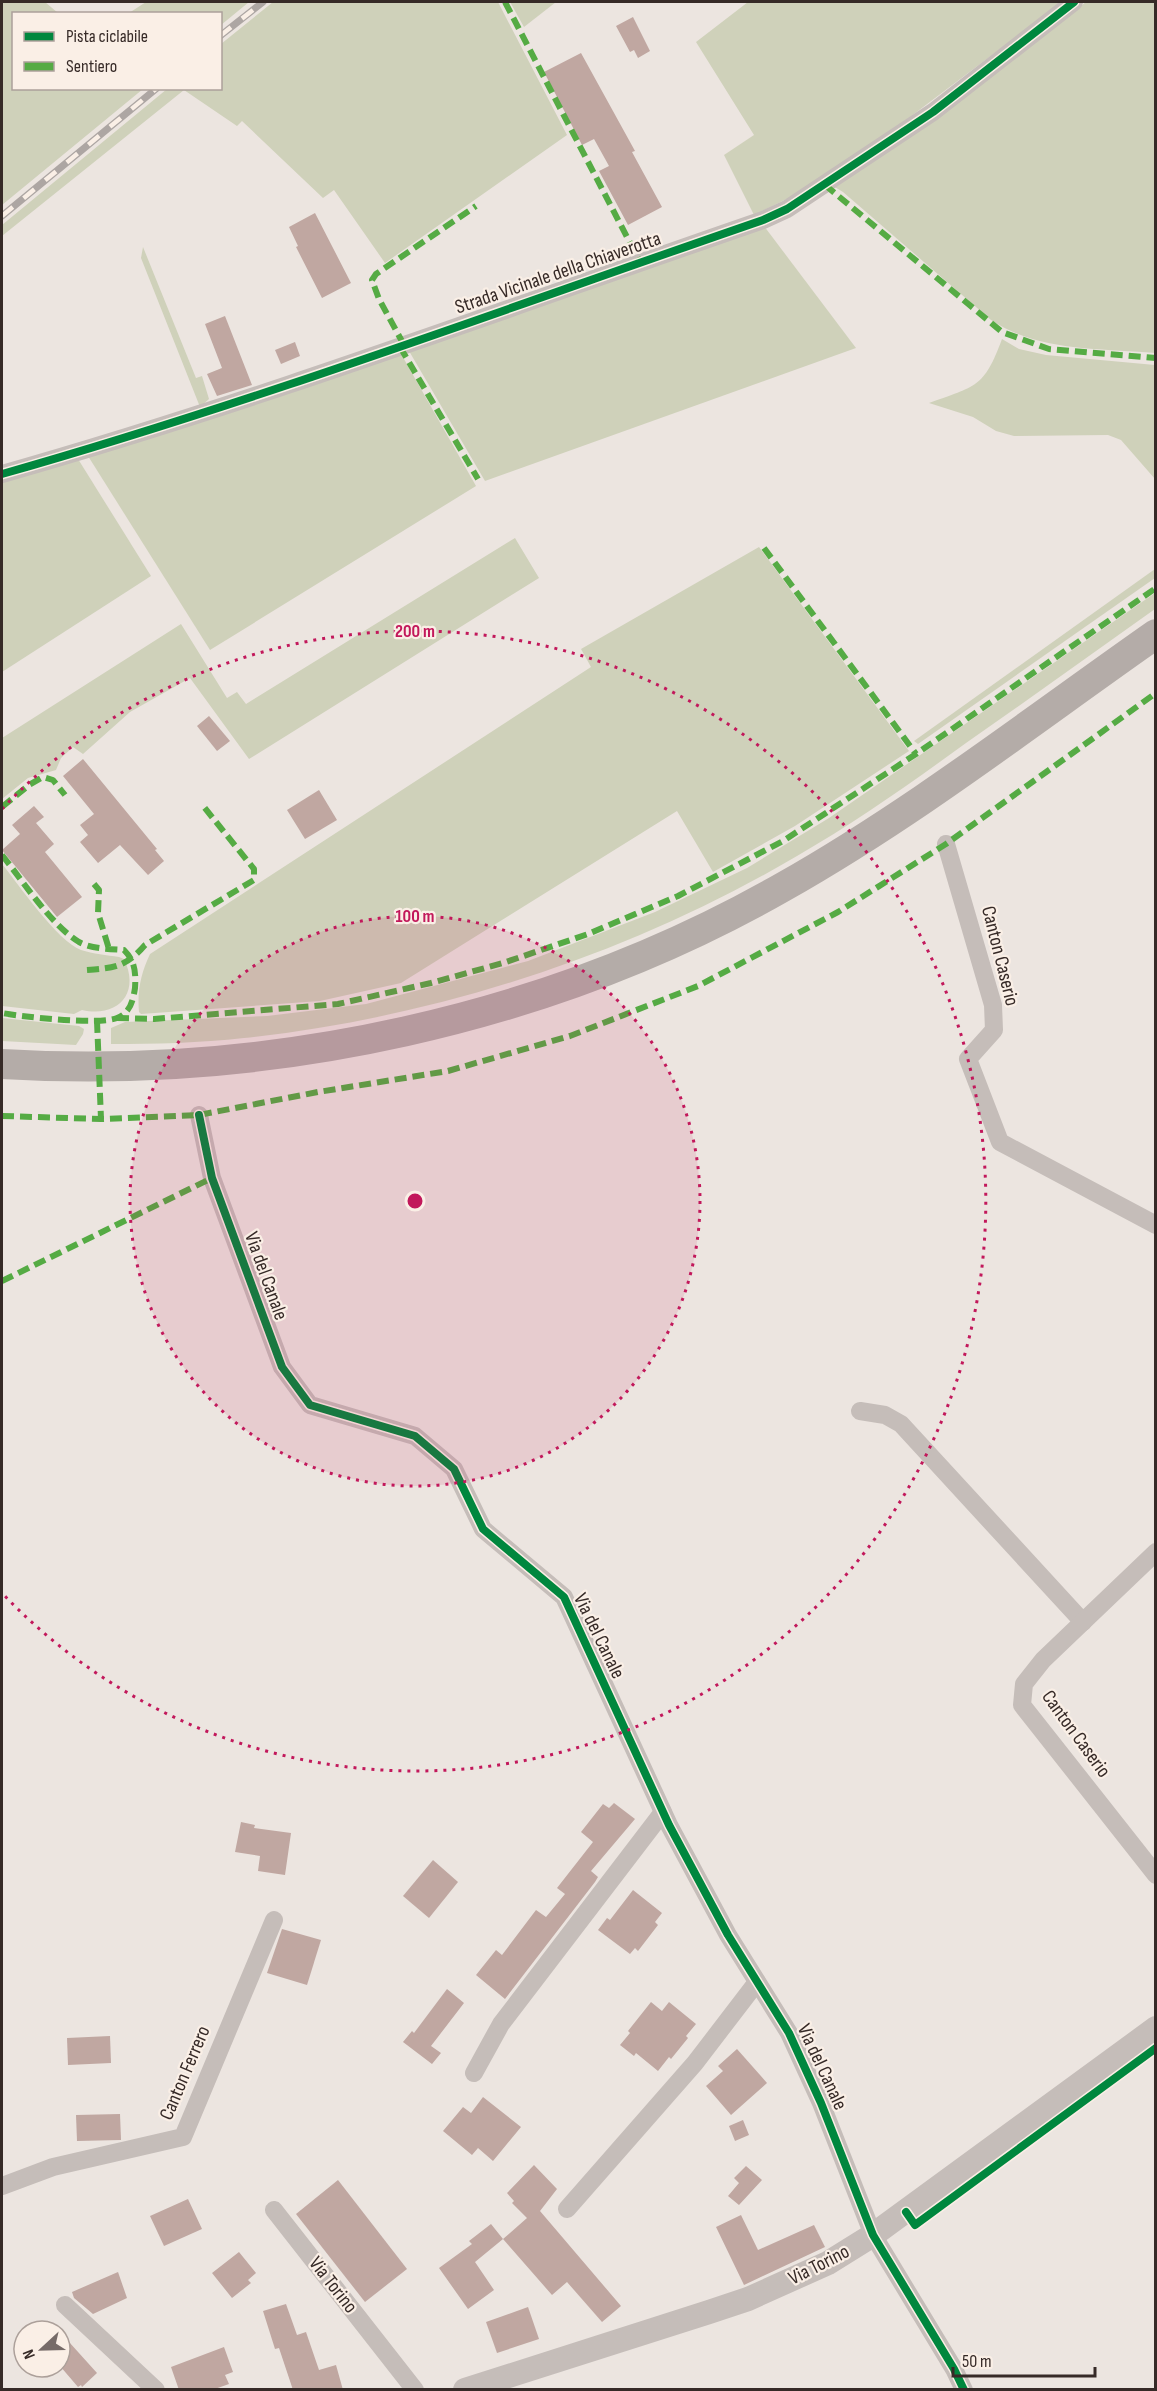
<svg xmlns="http://www.w3.org/2000/svg" width="1157" height="2391" viewBox="0 0 1157 2391" font-family="'Sofia Sans Condensed',sans-serif">
  <style>
    .green { fill: #cfd1ba }
    .building { fill: #c0a7a1 }
    .lines { fill: none; stroke-linecap: round; stroke-linejoin: round }
    .minor { stroke: #c5bdb9; stroke-width: 18 }
    .tertiary { stroke: #c5bdb9; stroke-width: 24 }
    .primary { stroke: #b4aca8; stroke-width: 30 }
    .rail-casing { stroke: #ada6a3; stroke-width: 7 }
    .rail { stroke: #faefe6; stroke-width: 4.5; stroke-dasharray: 14; stroke-linecap: butt }
    .quiet { stroke: #55ab44; stroke-width: 6; stroke-dasharray: 12 6; stroke-linecap: butt }
    .cycleway-casing { stroke: #faefe6; stroke-width: 11 }
    .cycleway { stroke: #00873e; stroke-width: 8 }
    .ring { fill: none; stroke: #c2185b; stroke-width: 3; stroke-dasharray: 3 6 }
    .labels { text-anchor: middle; dominant-baseline: central; stroke-width: 4.5; stroke-linejoin: round; paint-order: stroke }
    .street-label { font-size: 20px; fill: #362a27; stroke: #faefe6 }
    .centre { fill: #c2185b; stroke: #faefe6; stroke-width: 3 }
    .ring-label { font-size: 18px; text-anchor: middle; font-weight: bold; fill: #c2185b; stroke: #faefe6; stroke-width: 4.5; stroke-linejoin: round; paint-order: stroke }
  </style>
  <rect width="100%" height="100%" fill="#ece5e0"/>
  <g class="green">
    <polygon points="2,2 45,2 58,13 14,14 14,88 143,89 2,205"/>
    <polygon points="146,2 249,2 221,25 220,14 129,13"/>
    <polygon points="273,2 498,2 567,135 385,263 334,190 323,198 242,121 237,126 184,90 2,236 2,225 167,89 220,88 221,44"/>
    <polygon points="510,2 556,2 524,27"/>
    <polygon points="748,2 1062,2 910,117 801,192 754,215 724,155 754,135 696,42"/>
    <path d="M 1086,2 L 1155,2 L 1155,353 C 1100,348 1039,352 991,320 L 843,192 L 833,186 L 957,100 Z"/>
    <polygon points="764,226 856,348 485,481 409,351"/>
    <polygon points="143,247 196,378 202,376 209,399 200,407 141,258"/>
    <path d="M 1002,339 L 1019,349 L 1046,355 L 1155,365 L 1155,479 L 1121,440 L 1108,435 L 1014,436 L 996,431 L 973,417 L 929,403 C 976,386 984,388 1002,339 Z"/>
    <polygon points="400,352 476,486 210,650 88,456"/>
    <polygon points="78,459 151,576 2,672 2,482"/>
    <polygon points="515,538 539,578 249,759 190,678 130,712 83,754 73,747 61,758 56,770 28,778 2,799 2,738 181,624 227,698 237,692 246,704"/>
    <path d="M 759,547 L 909,751 L 795,826 L 713,872 L 677,811 L 401,983 L 320,1001 L 141,1014 L 139,1012 C 137,991 141,973 150,954 L 591,667 L 581,649 Z"/>
    <polygon points="1155,569 1155,578 918,744 914,741"/>
    <path d="M 1155,593 L 1155,609 C 1092,654 1029,699 966,743 C 911,783 856,822 797,856 C 631,954 435,1018 244,1038 C 200,1043 155,1044 111,1044 L 111,1028 L 125,1022 L 267,1016 L 366,1004 L 528,961 L 655,912 L 747,868 L 829,818 Z"/>
    <path d="M 2,864 C 19,885 57,941 81,950 C 93,954 107,955 119,957 L 124,959 C 141,994 117,1018 82,1010 L 74,1014 L 2,1006 Z"/>
    <polygon points="2,1018 79,1026 84,1029 83,1034 76,1045 2,1041"/>
  </g>
  <g class="building">
    <polygon points="633,17 650,51 638,58 634,50 630,52 616,26"/>
    <polygon points="581,53 635,151 632,152 662,207 628,225 599,171 609,166 594,139 582,145 544,72"/>
    <polygon points="315,213 351,283 322,298 296,247 298,246 289,227"/>
    <polygon points="225,316 252,385 217,396 207,374 222,368 205,324"/>
    <polygon points="295,342 300,356 281,364 275,350"/>
    <polygon points="209,716 230,741 217,751 197,726"/>
    <polygon points="83,759 157,849 155,850 164,861 148,875 120,845 98,863 80,842 88,835 80,825 94,814 63,776"/>
    <polygon points="319,790 337,820 305,839 287,810"/>
    <polygon points="34,806 44,817 36,823 54,844 45,852 82,897 57,917 2,850 20,834 12,825"/>
    <polygon points="614,1803 635,1819 591,1871 598,1877 595,1882 505,1999 476,1975 496,1950 502,1955 536,1910 546,1917 565,1894 557,1888 593,1842 581,1832 603,1804 609,1808"/>
    <polygon points="241,1822 255,1825 254,1828 291,1833 285,1875 258,1871 260,1856 235,1852"/>
    <polygon points="433,1860 458,1882 429,1918 403,1896"/>
    <polygon points="633,1890 662,1913 655,1922 658,1925 638,1951 635,1948 630,1954 598,1930 607,1918 610,1920"/>
    <polygon points="282,1929 321,1940 307,1985 267,1973"/>
    <polygon points="447,1989 464,2003 431,2046 441,2053 432,2064 403,2042 412,2031 414,2033"/>
    <polygon points="651,2002 662,2011 669,2002 696,2024 686,2036 688,2038 671,2059 669,2057 658,2071 636,2053 634,2056 620,2045 630,2033 628,2031"/>
    <polygon points="110,2036 111,2063 68,2065 67,2038"/>
    <polygon points="737,2049 767,2083 731,2115 706,2086 723,2071 718,2066"/>
    <polygon points="483,2097 521,2127 493,2161 478,2148 472,2155 443,2131 463,2107 471,2113"/>
    <polygon points="120,2114 121,2140 77,2141 76,2115"/>
    <polygon points="743,2120 749,2135 735,2141 729,2126"/>
    <polygon points="534,2165 557,2189 540,2211 621,2306 602,2322 567,2282 552,2295 503,2239 527,2218 512,2203 514,2201 507,2193"/>
    <polygon points="746,2166 762,2180 739,2205 728,2196 739,2183 734,2178"/>
    <polygon points="338,2180 407,2269 365,2302 296,2214"/>
    <polygon points="188,2199 202,2229 164,2246 150,2216"/>
    <polygon points="741,2215 758,2250 814,2225 825,2247 744,2285 716,2227"/>
    <polygon points="491,2224 503,2239 475,2262 494,2290 468,2309 439,2268 472,2244 469,2241"/>
    <polygon points="239,2252 256,2273 248,2280 251,2283 232,2298 212,2273"/>
    <polygon points="118,2272 127,2298 93,2314 74,2298 72,2292"/>
    <polygon points="286,2304 297,2335 306,2332 319,2370 336,2365 343,2390 293,2390 279,2348 275,2349 263,2311"/>
    <polygon points="528,2307 539,2339 497,2353 486,2322"/>
    <polygon points="60,2332 97,2373 82,2387 81,2385 78,2387 60,2366"/>
    <polygon points="224,2347 233,2372 225,2375 229,2384 212,2390 179,2390 171,2367"/>
  </g>
  <g class="lines">
    <g class="minor">
      <path d="M 2,474 C 259,401 510,307 763,220 L 787,209 L 933,112 L 1074,2"/>
      <polyline points="946,844 993,1005 994,1030 968,1059 1000,1142 1156,1225"/>
      <polyline points="199,1115 212,1178 282,1367 310,1405 415,1436 454,1469 483,1529 564,1597 669,1825 728,1935 789,2033 821,2103 873,2235 954,2369 964,2390"/>
      <polyline points="860,1411 885,1415 901,1424 1083,1622"/>
      <polyline points="1156,1552 1043,1660 1024,1684 1022,1705 1156,1875"/>
      <polyline points="474,2073 501,2024 663,1812"/>
      <polyline points="2,2186 53,2167 183,2137 274,1920"/>
      <polyline points="567,2209 695,2063 757,1982"/>
      <polyline points="274,2210 415,2390"/>
      <polyline points="65,2305 156,2390"/>
    </g>
    <polyline class="tertiary" points="465,2390 709,2312 748,2299 828,2263 873,2235 1156,2028"/>
    <path class="primary" d="M 2,1064 C 269,1080 550,1020 783,887 C 914,813 1033,720 1156,634"/>
    <g class="rail-casing">
      <g id="rail">
        <polyline points="220,36 263,2"/>
        <polyline points="2,216 157,88"/>
      </g>
    </g>
    <use href="#rail" class="rail"/>
    <g class="quiet">
      <polyline points="505,2 640,262"/>
      <polyline points="825,185 1002,332 1049,349 1156,358"/>
      <polyline points="404,345 379,299 372,280 376,274 476,206"/>
      <polyline points="400,347 478,479"/>
      <polyline points="764,548 916,754"/>
      <polyline points="2,807 29,785 43,777 53,780 65,795"/>
      <path d="M 2,855 C 22,880 52,926 79,942 C 92,949 109,949 124,950 C 135,961 136,972 135,988 C 133,1001 130,1013 117,1018 C 99,1025 23,1017 2,1013"/>
      <polyline points="94,884 99,890 98,913 109,949"/>
      <path d="M 87,970 C 114,968 126,967 145,945 L 254,880 L 254,869 L 204,807"/>
      <polyline points="117,1018 154,1019 338,1004 431,983 503,963 588,934 678,896 783,841 916,754 1156,588"/>
      <polyline points="97,1021 101,1119"/>
      <polyline points="2,1116 101,1119 199,1115 318,1092 448,1071 570,1036 698,986 838,912 946,844 1156,693"/>
      <polyline points="2,1281 212,1178"/>
    </g>
    <g class="cycleway-casing">
      <g id="cycleway">
        <path d="M 2,474 C 259,401 510,307 763,220 L 787,209 L 933,112 L 1074,2"/>
        <polyline points="199,1115 212,1178 282,1367 310,1405 415,1436 454,1469 483,1529 564,1597 669,1825 728,1935 789,2033 821,2103 873,2235 954,2369 964,2390"/>
        <polyline points="906,2212 915,2225 1156,2048"/>
      </g>
    </g>
    <use href="#cycleway" class="cycleway"/>
  </g>
  <circle cx="415" cy="1201" r="285" fill="#c2185b" fill-opacity=".12"/>
  <g class="ring">
    <circle cx="415" cy="1201" r="285"/>
    <path d="M2 809A570 570 0 1 1 2 1593"/>
  </g>
  <g class="labels">
    <g class="street-label">
      <text transform="translate(558 273) rotate(-19)">Strada Vicinale della Chiaverotta</text>
      <text transform="translate(1000 956) rotate(76)">Canton Caserio</text>
      <text transform="translate(266 1276) rotate(70)">Via del Canale</text>
      <text transform="translate(599 1636) rotate(64)">Via del Canale</text>
      <text transform="translate(1076 1734) rotate(54)">Canton Caserio</text>
      <text transform="translate(822 2067) rotate(65)">Via del Canale</text>
      <text transform="translate(185 2073) rotate(-67)">Canton Ferrero</text>
      <text transform="translate(819 2265) rotate(-27)">Via Torino</text>
      <text transform="translate(333 2285) rotate(52)">Via Torino</text>
    </g>
  </g>
  <circle cx="415" cy="1201" r="9" class="centre"/>
  <g class="ring-label">
    <text x="415" y="637">200 m</text>
    <text x="415" y="922">100 m</text>
  </g>
  <rect width="1157" height="2391" fill="none" stroke="#362a27" stroke-width="6"/>
  <rect x="12" y="12" width="210" height="78" fill="#faefe6" stroke="#aca09a" stroke-width="1.5"/>
  <rect x="24" y="32" width="30" height="9" fill="#00873e" stroke="#aca09a" stroke-width="1.5"/>
  <text x="66" y="42" font-size="18" fill="#362a27">Pista ciclabile</text>
  <rect x="24" y="62" width="30" height="9" fill="#55ab44" stroke="#aca09a" stroke-width="1.5"/>
  <text x="66" y="72" font-size="18" fill="#362a27">Sentiero</text>
  <g transform="translate(42 2349) rotate(248)"><circle r="28" fill="#faefe6" stroke="#aca09a" stroke-width="1.5"/>
  <path d="M0-4.5L10 22L0 15L-10 22Z" fill="#766b68"/>
  <text y="-9" font-size="16" font-weight="bold" text-anchor="middle" fill="#362a27">N</text>
  </g>
  <path d="M953 2367v9h142v-9" fill="none" stroke="#362a27" stroke-width="3"/>
  <text x="962" y="2367" font-size="18" fill="#362a27" stroke="#faefe6" stroke-width="4.5" paint-order="stroke">50 m</text>
</svg>
